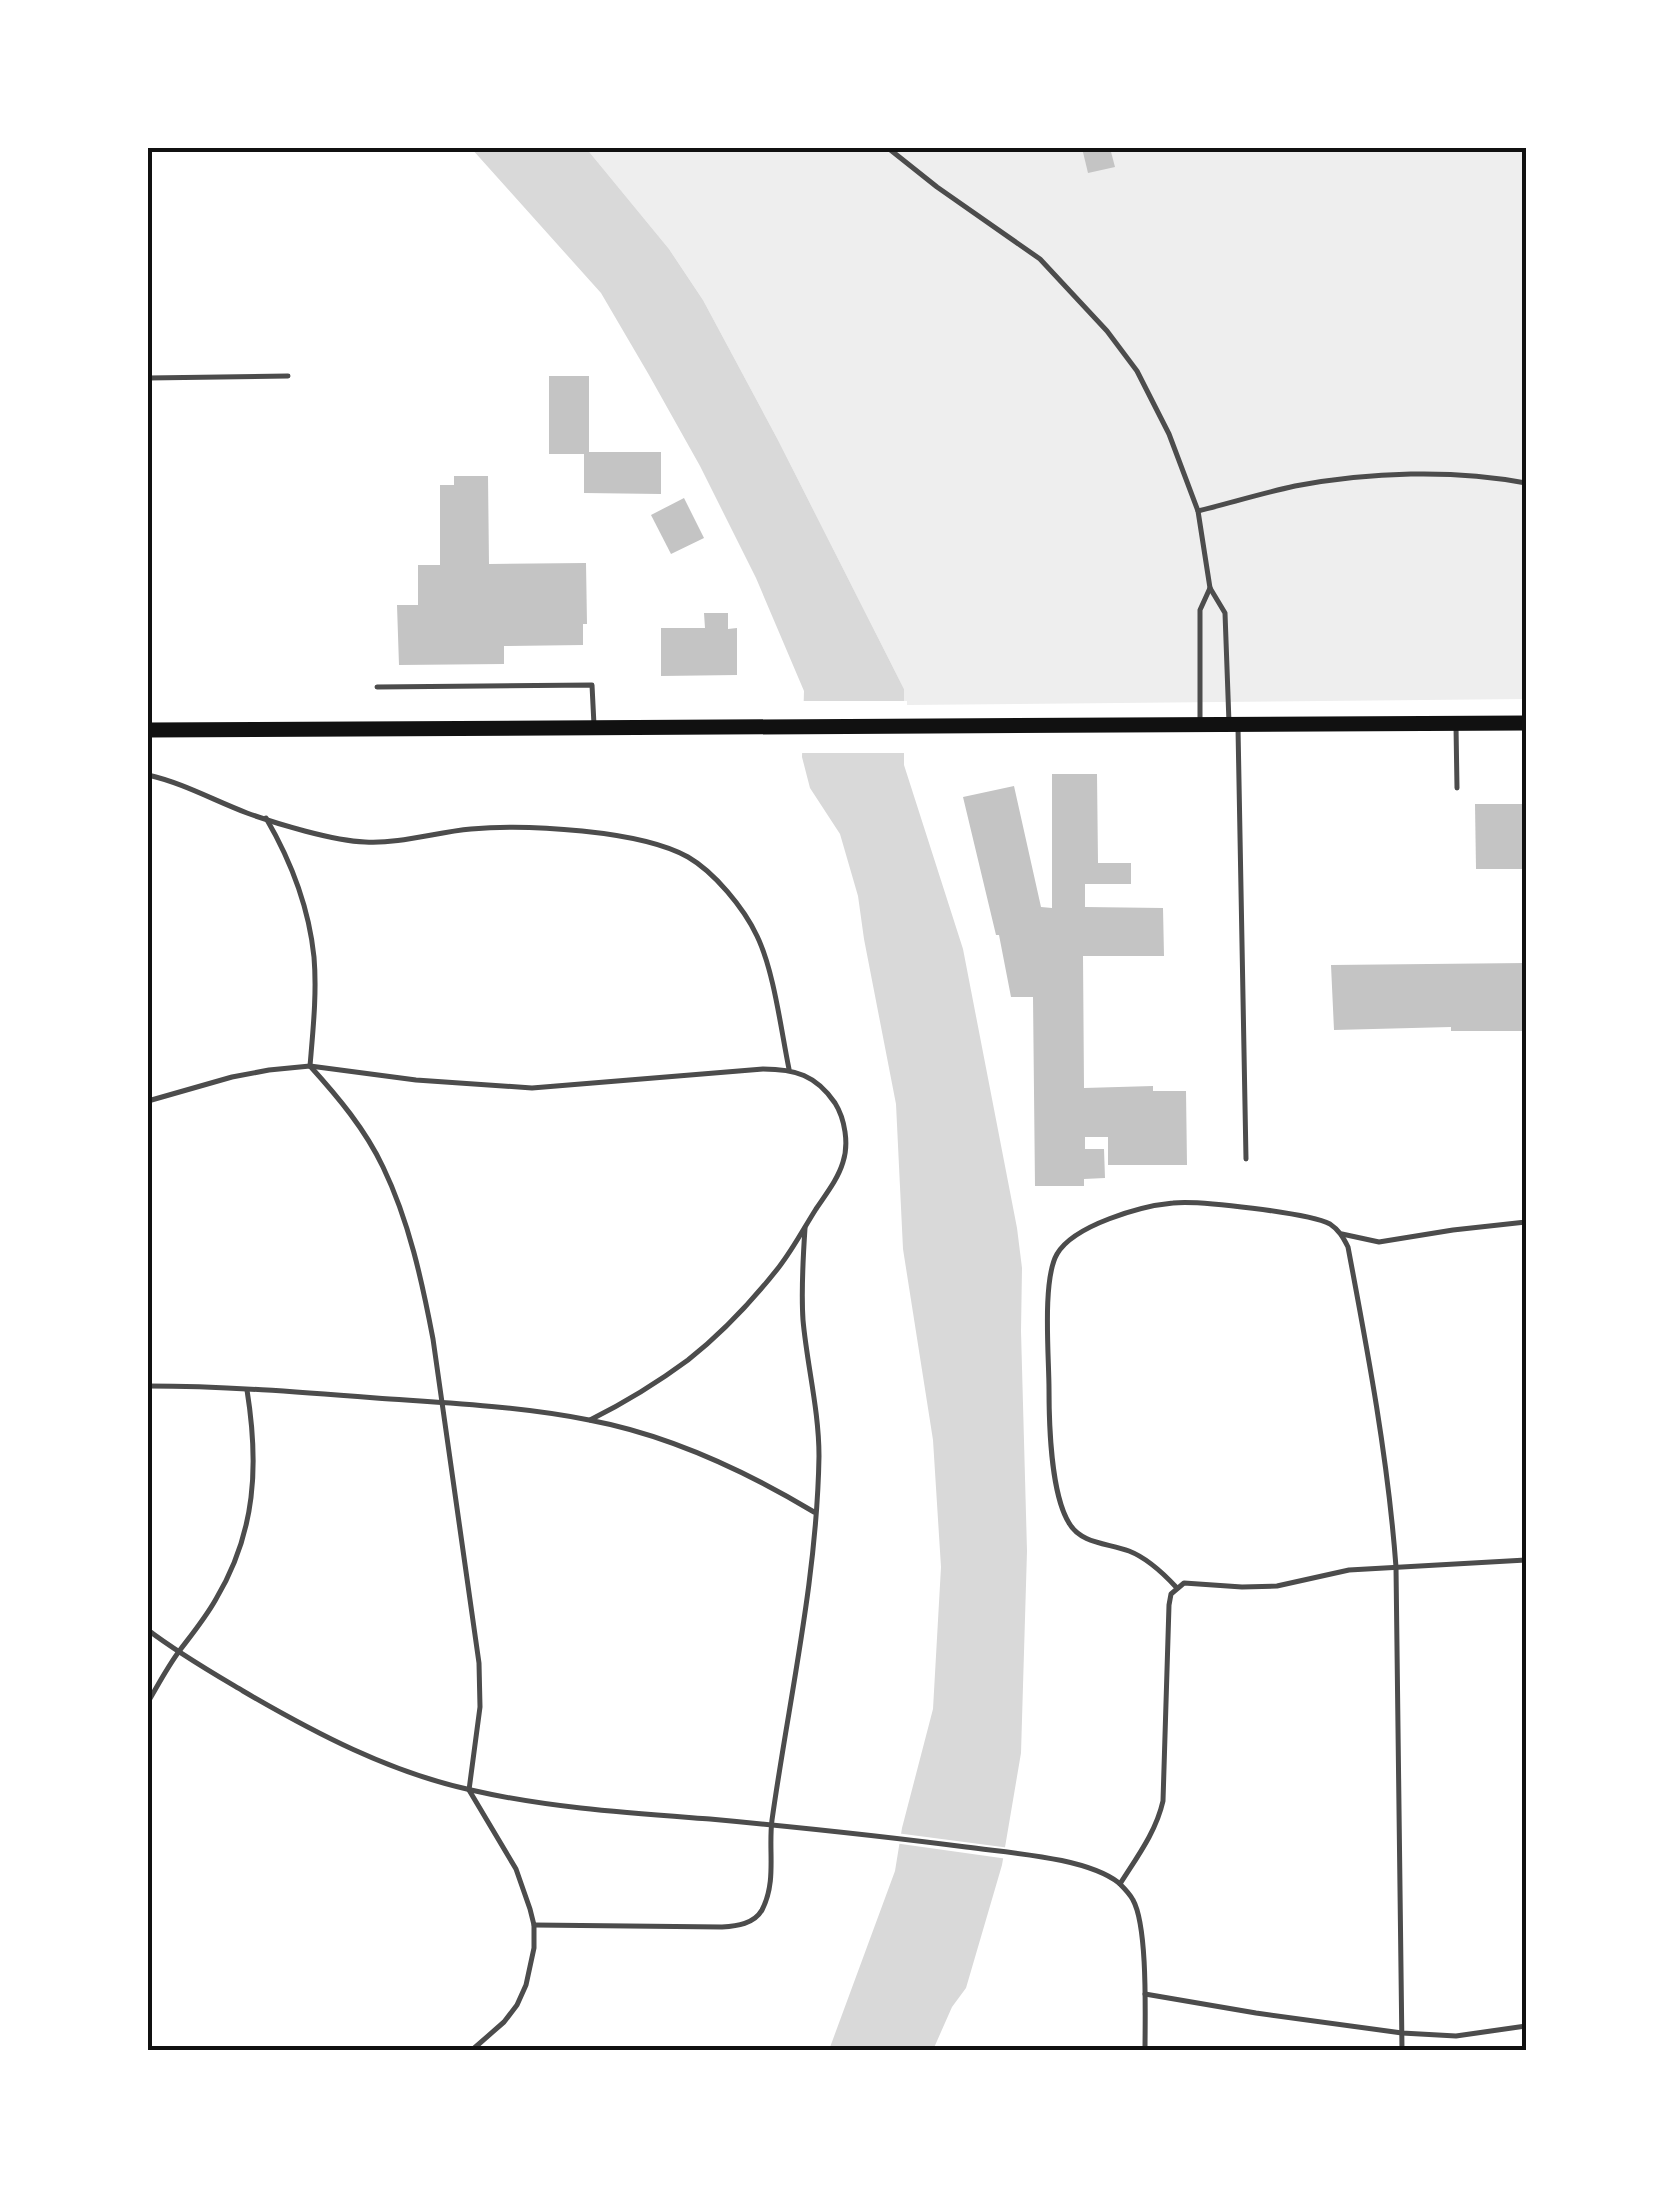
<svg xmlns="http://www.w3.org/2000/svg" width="1674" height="2198" viewBox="0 0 1674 2198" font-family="Jost,sans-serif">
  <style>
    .green { fill: #eee }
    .water { fill: #d9d9d9 }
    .pier { fill: #fff }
    .building { fill: #c4c4c4 }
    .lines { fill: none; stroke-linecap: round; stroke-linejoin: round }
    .service { stroke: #4c4c4c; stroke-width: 5 }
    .secondary { stroke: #111; stroke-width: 15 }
    .neatline { fill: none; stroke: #111; stroke-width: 4 }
  </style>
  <rect width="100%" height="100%" fill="#fff"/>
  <polygon class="green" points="586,148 1526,148 1526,699 907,705 907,701 904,701 904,689 778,440 703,300 669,249"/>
  <polygon class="water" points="471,148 586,148 669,249 703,300 778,440 904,689 904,765 963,949 1017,1228 1022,1268 1021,1331 1027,1551 1021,1753 1002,1865 966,1988 952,2007 933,2050 829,2050 895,1871 902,1828 933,1709 941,1567 933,1440 903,1249 896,1104 864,939 858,896 840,834 810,788 802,757 804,691 756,578 700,466 649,375 601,293"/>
  <g class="pier">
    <polygon points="799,701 907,701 907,753 798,753"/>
    <polygon points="896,1833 1010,1848 1008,1859 894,1843"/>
  </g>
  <g class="building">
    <polygon points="1082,148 1110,148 1115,167 1088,173"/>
    <polygon points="549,376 589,376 589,452 661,452 661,494 584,493 584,454 549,454"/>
    <polygon points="454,476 488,476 489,564 586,563 587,624 583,624 583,645 504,646 504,664 399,665 397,605 418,605 418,565 440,565 440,485 454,485"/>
    <polygon points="684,498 704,538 671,554 651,515"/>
    <polygon points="704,613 728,613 728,629 737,628 737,675 661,676 661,628 705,628"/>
    <polygon points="1052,774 1097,774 1098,863 1131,863 1131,884 1085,884 1085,907 1163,908 1164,956 1083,956 1084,1088 1153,1086 1153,1091 1186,1091 1187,1165 1108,1165 1108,1137 1085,1137 1085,1149 1104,1149 1105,1178 1084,1179 1084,1186 1035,1186 1033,997 1011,997 999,935 996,935 963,797 1014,786 1041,907 1052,908"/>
    <polygon points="1475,804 1526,804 1526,869 1476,869"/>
    <polygon points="1526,963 1526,1031 1451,1031 1451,1027 1334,1030 1331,965"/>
  </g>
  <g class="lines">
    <g class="service">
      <polyline points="888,148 937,187 1040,259 1107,331 1137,371 1169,434 1198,511 1210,588 1225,613 1229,723"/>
      <polyline points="148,378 288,376"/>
      <path d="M 1198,511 C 1230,503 1263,493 1295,486 C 1369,472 1453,469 1526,483"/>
      <polyline points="377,687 592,685 594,725"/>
      <polyline points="1200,722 1200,610 1210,588"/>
      <polyline points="1456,726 1457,788"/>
      <polyline points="1238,728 1246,1159"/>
      <path d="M 148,775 C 183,783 213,800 247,813 C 277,824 334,841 365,842 C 401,844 436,832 471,829 C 526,824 640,830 688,857 C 714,872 744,908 757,936 C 774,971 781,1030 789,1069"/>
      <path d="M 266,818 C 291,861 309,908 314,957 C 317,993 313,1030 310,1066 C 338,1097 365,1129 383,1167 C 409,1221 422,1281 433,1339 L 479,1663 L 480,1707 L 469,1790 L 516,1869 L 530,1909 L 534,1925 L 534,1948 L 526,1985 L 517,2005 L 504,2022 L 472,2050"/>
      <path d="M 148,1101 L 232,1077 L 269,1070 L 310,1066 L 416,1080 L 532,1088 L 763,1069 C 795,1069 816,1075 835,1103 C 845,1119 849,1144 843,1162 C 838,1179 826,1194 816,1209 C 804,1228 793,1249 779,1267 C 753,1300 721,1334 688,1360 C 657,1383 624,1403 590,1420"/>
      <polyline points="1342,1234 1379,1242 1453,1230 1526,1222"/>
      <path d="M 148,1386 C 224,1386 300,1392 376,1398 C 447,1403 519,1406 589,1420 C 669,1435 744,1470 814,1512"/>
      <path d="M 1176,1587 C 1163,1573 1147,1558 1129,1551 C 1108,1543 1081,1544 1069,1523 C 1051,1494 1049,1423 1049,1389 C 1049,1357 1042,1280 1057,1254 C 1074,1225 1141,1206 1173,1203 C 1198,1200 1308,1213 1330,1224 C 1339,1230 1343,1237 1348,1247 C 1368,1353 1388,1459 1396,1567 L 1402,2050"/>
      <path d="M 148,1630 C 178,1653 211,1672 243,1691 C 315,1733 389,1772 471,1790 C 549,1808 630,1813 710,1819 C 796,1827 881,1836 966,1847 C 1008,1853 1086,1857 1119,1883 C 1124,1888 1130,1894 1133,1900 C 1148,1927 1145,2017 1145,2050"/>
      <path d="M 148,1702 C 158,1685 168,1666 180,1650 C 193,1633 206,1617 216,1599 C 256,1532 259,1465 247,1390"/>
      <path d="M 1120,1884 C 1137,1857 1156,1832 1163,1801 L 1169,1605 L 1171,1594 L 1184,1583 L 1242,1587 L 1277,1586 L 1349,1570 L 1526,1560"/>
      <path d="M 534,1925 L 722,1927 C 737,1926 754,1924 762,1910 C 777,1881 768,1850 772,1820 C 789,1699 817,1579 819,1456 C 819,1410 807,1365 803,1320 C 801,1290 803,1258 805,1228"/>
      <polyline points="1145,1994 1256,2013 1402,2033 1456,2036 1526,2026"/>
    </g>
    <polyline class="secondary" points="148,730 1526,723"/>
  </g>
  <rect width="1674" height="2198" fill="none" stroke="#ffffff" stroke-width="300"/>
  <rect x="150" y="150" width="1374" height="1898" class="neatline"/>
</svg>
